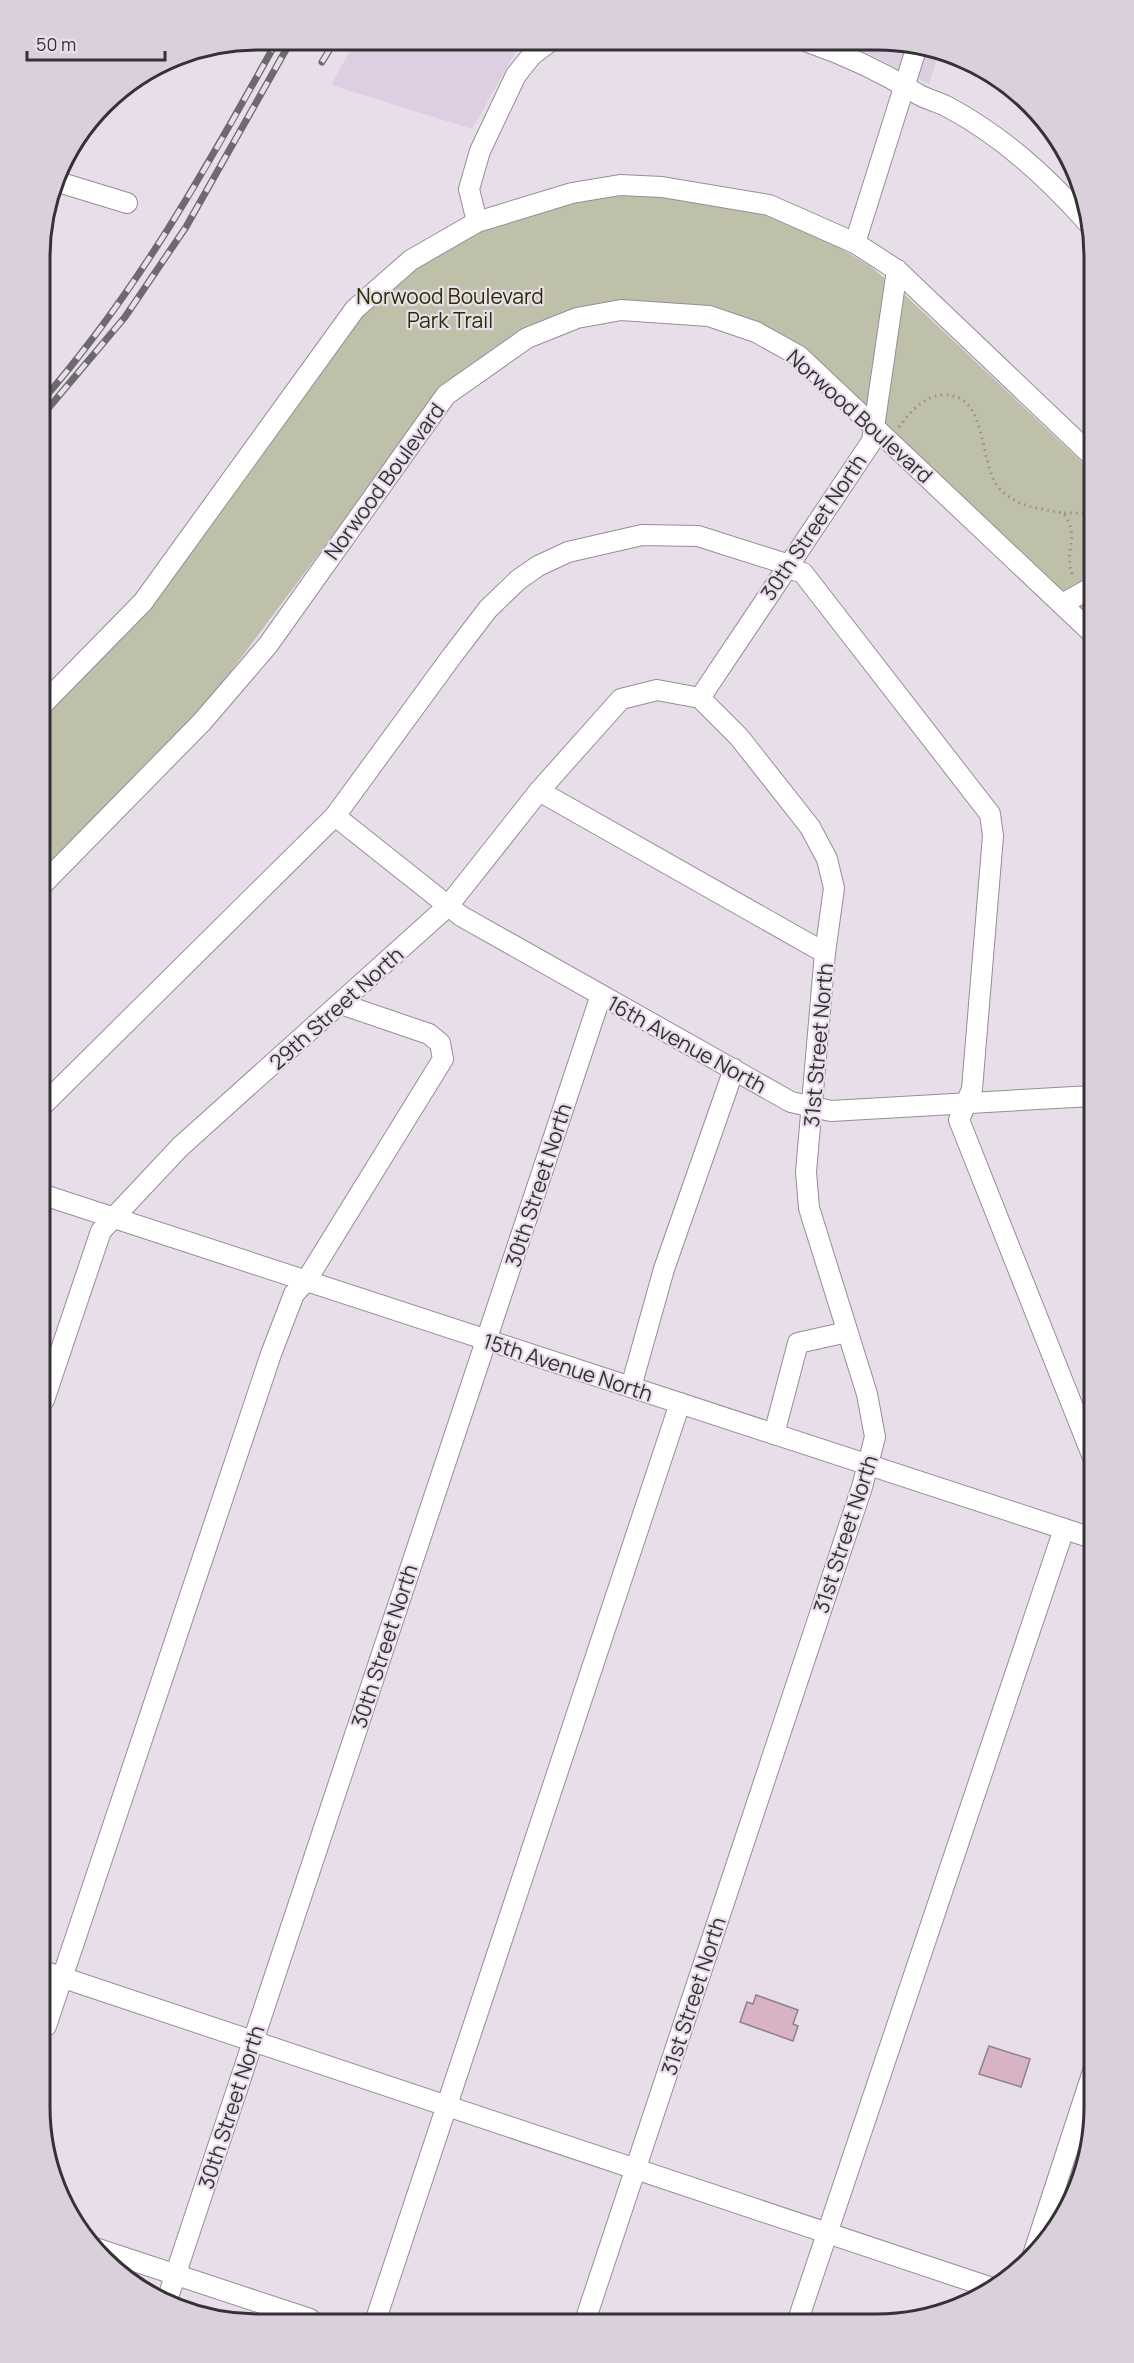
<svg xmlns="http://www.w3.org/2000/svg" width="1134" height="2363" viewBox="0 0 1134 2363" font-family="Manrope,sans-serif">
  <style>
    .built { fill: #ddcfe1 }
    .green { fill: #bec0aa }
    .building { fill: #d8b3c5; stroke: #8f8188; stroke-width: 1.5 }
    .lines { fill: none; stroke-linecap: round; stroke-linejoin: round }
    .minor-casing { stroke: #968d98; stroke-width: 22 }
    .path { stroke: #948d95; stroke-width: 3; stroke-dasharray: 1.5 4.5; stroke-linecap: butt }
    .minor { stroke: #fff; stroke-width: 20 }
    .rail-casing { stroke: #6e686f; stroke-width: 7 }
    .rail { stroke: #e8deea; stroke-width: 4.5; stroke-dasharray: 14; stroke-linecap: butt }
    .labels { text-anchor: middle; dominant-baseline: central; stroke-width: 4.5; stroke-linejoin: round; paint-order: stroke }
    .park-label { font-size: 21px; fill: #2b2d00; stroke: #e8deea }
    .street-label { font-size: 21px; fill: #353136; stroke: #e8deea }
    .rim { fill: none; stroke: #353136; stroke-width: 3 }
  </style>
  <rect width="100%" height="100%" fill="#e8deea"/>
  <g class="built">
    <polygon points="356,40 522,41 472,129 331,85"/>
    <polygon points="848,43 920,43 939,53 929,84"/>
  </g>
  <polygon class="green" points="620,185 769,205 870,266 906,296 1088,468 1089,616 804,348 619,301 559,314 517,335 434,400 193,722 43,874 42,705 143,602 355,309 477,222"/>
  <g class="building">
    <polygon points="756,1995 798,2010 793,2024 798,2026 793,2041 740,2022 747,2002 753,2004"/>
    <polygon points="989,2046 1030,2059 1021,2087 979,2074"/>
  </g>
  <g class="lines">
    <g class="minor-casing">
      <g id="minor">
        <path d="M 808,42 C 846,55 882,72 916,93 C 925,99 936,101 946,106 C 1001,135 1046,176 1088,223"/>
        <polyline points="55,181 127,203"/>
        <polyline points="477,222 469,189 480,151 516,75 532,55 551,41"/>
        <polyline points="855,243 918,43"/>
        <polyline points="1062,604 1089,589"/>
        <polyline points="700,698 872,441 897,270"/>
        <polyline points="42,705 143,602 355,309 411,260 477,222 572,193 620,185 662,187 769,205 855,243 897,270 1088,452"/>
        <polyline points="539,791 825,953"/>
        <polyline points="335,816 461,916 791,1102 831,1111 1091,1096"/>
        <polyline points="43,884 202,722 268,645 446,395 527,338 577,318 621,310 709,316 756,332 799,356 1089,630"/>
        <polyline points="43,1105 335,816 452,656 488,609 518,580 538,566 568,552 642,535 698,536 780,562 786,567 803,573 990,814 993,836 972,1089 959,1120 1092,1455"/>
        <polyline points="44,1195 1092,1538"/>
        <polyline points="631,1387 664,1269 734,1069"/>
        <polyline points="44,1400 101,1231 180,1147 448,906 539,791 621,699 657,690 700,698"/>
        <polyline points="774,1434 798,1343 847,1332"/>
        <polyline points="46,1972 995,2289"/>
        <polyline points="46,2026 271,1354 294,1294 306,1281 443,1059 440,1043 429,1034 341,1004"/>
        <polyline points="95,2248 310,2319"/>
        <polyline points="1032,2258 1094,2068"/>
        <polyline points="168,2297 601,995"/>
        <polyline points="799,2317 1064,1529"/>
        <polyline points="586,2318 862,1487 875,1437 867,1394 809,1208 806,1172 825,953 834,888 827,859 810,827 739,737 700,698"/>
        <polyline points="376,2319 680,1403"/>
      </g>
    </g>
    <g class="path">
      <path d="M 899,427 C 909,413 924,396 942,395 C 990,392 977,464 1000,489 C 1018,508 1039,508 1063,513 C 1082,537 1062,550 1073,576"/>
      <polyline points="1064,513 1089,513"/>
    </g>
    <use href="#minor" class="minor"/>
    <g class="rail-casing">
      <g id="rail">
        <polyline points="322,62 336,39"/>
        <path d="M 41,402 C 138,291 207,167 278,39"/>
        <polyline points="41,417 125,317 186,227 292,39"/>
      </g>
    </g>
    <use href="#rail" class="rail"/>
  </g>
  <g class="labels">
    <g class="park-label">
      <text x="450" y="296">Norwood Boulevard<tspan x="450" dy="24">Park Trail</tspan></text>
    </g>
    <g class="street-label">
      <text transform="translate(860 416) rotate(42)">Norwood Boulevard</text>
      <text transform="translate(384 481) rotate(-54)">Norwood Boulevard</text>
      <text transform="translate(813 527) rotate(-56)">30th Street North</text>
      <text transform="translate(336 1008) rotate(-42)">29th Street North</text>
      <text transform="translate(687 1044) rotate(29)">16th Avenue North</text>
      <text transform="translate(818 1045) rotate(-85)">31st Street North</text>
      <text transform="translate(538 1185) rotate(-72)">30th Street North</text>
      <text transform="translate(568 1367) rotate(18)">15th Avenue North</text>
      <text transform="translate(845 1534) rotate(-72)">31st Street North</text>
      <text transform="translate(384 1646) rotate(-72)">30th Street North</text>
      <text transform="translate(693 1996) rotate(-72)">31st Street North</text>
      <text transform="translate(231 2107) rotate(-72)">30th Street North</text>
    </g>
  </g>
  <path d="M0 0H1134V2363H0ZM257 50H877A207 207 0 0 1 1084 257V2107A207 207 0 0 1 877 2314H257A207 207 0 0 1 50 2107V257A207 207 0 0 1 257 50Z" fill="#dad0dc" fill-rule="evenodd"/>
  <path class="rim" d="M257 50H877A207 207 0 0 1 1084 257V2107A207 207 0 0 1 877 2314H257A207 207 0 0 1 50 2107V257A207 207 0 0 1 257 50Z"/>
  <path d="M27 51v9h138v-9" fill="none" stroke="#353136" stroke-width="3"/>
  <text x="36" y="51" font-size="18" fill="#353136" stroke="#e8deea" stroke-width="4.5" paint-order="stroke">50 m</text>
</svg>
